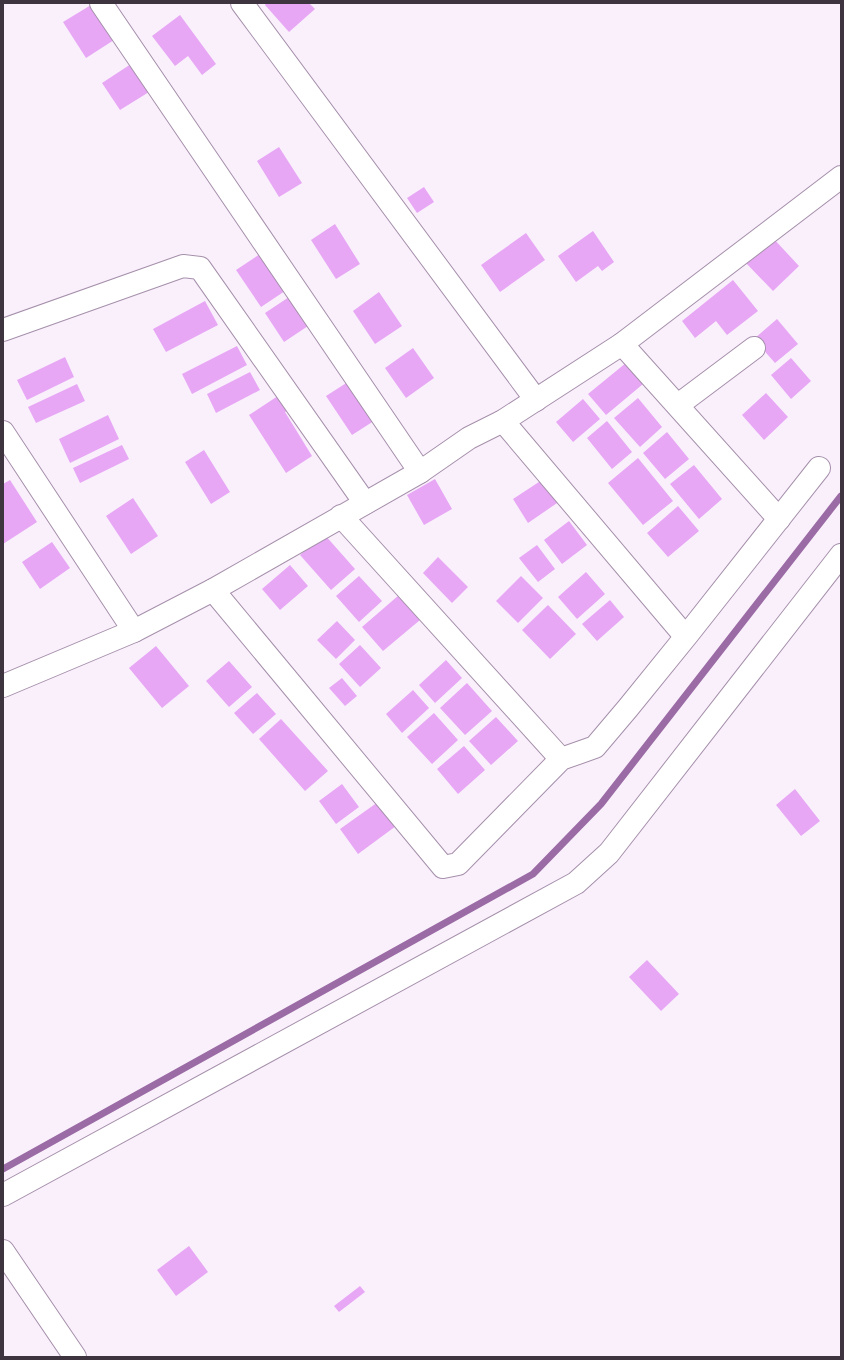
<svg xmlns="http://www.w3.org/2000/svg" width="844" height="1360" viewBox="0 0 844 1360" font-family="'Noto Sans',sans-serif">
  <style>
    .lines { fill: none; stroke-linecap: round; stroke-linejoin: round }
    .stream { stroke: #9a6ba4; stroke-width: 7 }
    .building { fill: #e7a7f5 }
    .minor-casing { stroke: #a690ab; stroke-width: 24 }
    .minor { stroke: #fff; stroke-width: 22 }
  </style>
  <rect width="100%" height="100%" fill="#faf0fc"/>
  <g class="lines">
    <polyline class="stream" points="3,1169 533,874 601,804 841,496"/>
  </g>
  <g class="building">
    <polygon points="266,3 309,3 315,9 289,32 265,5"/>
    <polygon points="91,5 114,40 86,58 63,22"/>
    <polygon points="180,15 216,64 202,75 188,56 175,66 152,36"/>
    <polygon points="131,64 149,92 120,110 102,83"/>
    <polygon points="279,147 302,183 279,197 257,161"/>
    <polygon points="424,187 434,202 417,213 407,198"/>
    <polygon points="335,224 360,264 336,279 311,240"/>
    <polygon points="593,231 614,262 602,271 598,266 576,282 558,256"/>
    <polygon points="526,233 545,260 500,292 481,265"/>
    <polygon points="772,237 799,266 773,291 745,262"/>
    <polygon points="263,252 288,289 261,307 236,270"/>
    <polygon points="733,280 758,311 727,335 716,321 695,338 682,321"/>
    <polygon points="379,292 402,326 375,344 353,311"/>
    <polygon points="292,295 311,324 284,342 265,313"/>
    <polygon points="205,301 218,325 166,352 153,329"/>
    <polygon points="777,319 798,344 775,363 754,339"/>
    <polygon points="237,346 247,365 192,394 182,374"/>
    <polygon points="413,348 434,378 406,398 385,368"/>
    <polygon points="65,357 74,377 27,400 17,380"/>
    <polygon points="632,358 649,379 606,415 588,394"/>
    <polygon points="791,358 811,381 791,399 771,375"/>
    <polygon points="250,372 260,390 216,413 207,394"/>
    <polygon points="351,380 377,419 352,435 326,396"/>
    <polygon points="77,384 85,401 36,423 28,407"/>
    <polygon points="284,392 294,406 285,412 312,456 286,473 249,415"/>
    <polygon points="766,393 788,417 764,440 742,415"/>
    <polygon points="638,398 662,427 640,447 614,418"/>
    <polygon points="583,399 600,419 573,442 556,422"/>
    <polygon points="108,415 119,439 70,463 59,439"/>
    <polygon points="607,421 632,452 612,469 587,438"/>
    <polygon points="667,432 689,459 665,479 643,453"/>
    <polygon points="122,445 129,459 80,483 73,468"/>
    <polygon points="204,450 230,492 211,504 185,462"/>
    <polygon points="638,458 673,501 643,525 608,483"/>
    <polygon points="694,465 722,499 699,519 670,484"/>
    <polygon points="545,478 560,501 528,523 513,499"/>
    <polygon points="435,479 452,509 424,525 407,495"/>
    <polygon points="10,480 37,522 3,544 3,484"/>
    <polygon points="133,498 158,536 131,554 106,516"/>
    <polygon points="678,506 699,531 668,557 647,533"/>
    <polygon points="569,521 587,545 562,564 544,540"/>
    <polygon points="324,534 355,569 331,590 300,555"/>
    <polygon points="52,542 70,568 40,589 22,562"/>
    <polygon points="537,545 555,569 538,582 519,558"/>
    <polygon points="438,557 468,587 452,603 423,573"/>
    <polygon points="290,565 308,586 280,610 262,589"/>
    <polygon points="586,572 605,594 577,619 558,597"/>
    <polygon points="359,576 382,601 359,622 336,596"/>
    <polygon points="521,576 543,598 518,623 496,601"/>
    <polygon points="399,595 420,620 383,651 362,627"/>
    <polygon points="610,600 624,617 597,641 582,624"/>
    <polygon points="548,605 576,634 550,659 522,630"/>
    <polygon points="337,621 355,640 336,659 317,640"/>
    <polygon points="360,645 381,668 360,687 339,664"/>
    <polygon points="156,646 189,686 162,708 129,668"/>
    <polygon points="446,660 462,678 435,703 419,685"/>
    <polygon points="229,661 252,687 229,707 206,681"/>
    <polygon points="342,678 357,696 345,706 329,688"/>
    <polygon points="467,683 492,711 465,735 440,708"/>
    <polygon points="413,690 429,708 402,733 386,714"/>
    <polygon points="257,693 276,714 253,734 234,713"/>
    <polygon points="434,713 458,740 432,764 407,737"/>
    <polygon points="496,717 518,741 491,765 469,741"/>
    <polygon points="281,719 328,771 305,791 259,739"/>
    <polygon points="464,746 485,770 458,794 437,769"/>
    <polygon points="342,784 359,807 336,824 319,801"/>
    <polygon points="795,789 820,821 801,836 776,805"/>
    <polygon points="378,802 396,826 358,854 340,829"/>
    <polygon points="647,960 679,994 661,1011 629,977"/>
    <polygon points="189,1246 208,1272 176,1296 157,1270"/>
    <polygon points="360,1286 365,1292 339,1312 334,1306"/>
  </g>
  <g class="lines">
    <g class="minor-casing">
      <g id="minor">
        <polyline points="101,3 420,472"/>
        <polyline points="242,3 536,400"/>
        <polyline points="3,330 183,266 200,268 365,503"/>
        <polyline points="622,344 779,519"/>
        <polyline points="678,405 754,348"/>
        <polyline points="503,421 685,636"/>
        <polyline points="3,432 134,631"/>
        <polyline points="341,516 561,759"/>
        <polyline points="213,590 443,867 458,864 561,759 595,747 628,708 688,634 819,468"/>
        <polyline points="3,686 134,631 213,590 420,472 469,438 503,421 622,344 841,177"/>
        <polyline points="3,1195 576,883 609,853 841,555"/>
        <polyline points="3,1251 75,1357"/>
      </g>
    </g>
    <use href="#minor" class="minor"/>
  </g>
  <rect width="844" height="1360" fill="none" stroke="#3e3440" stroke-width="8"/>
</svg>
